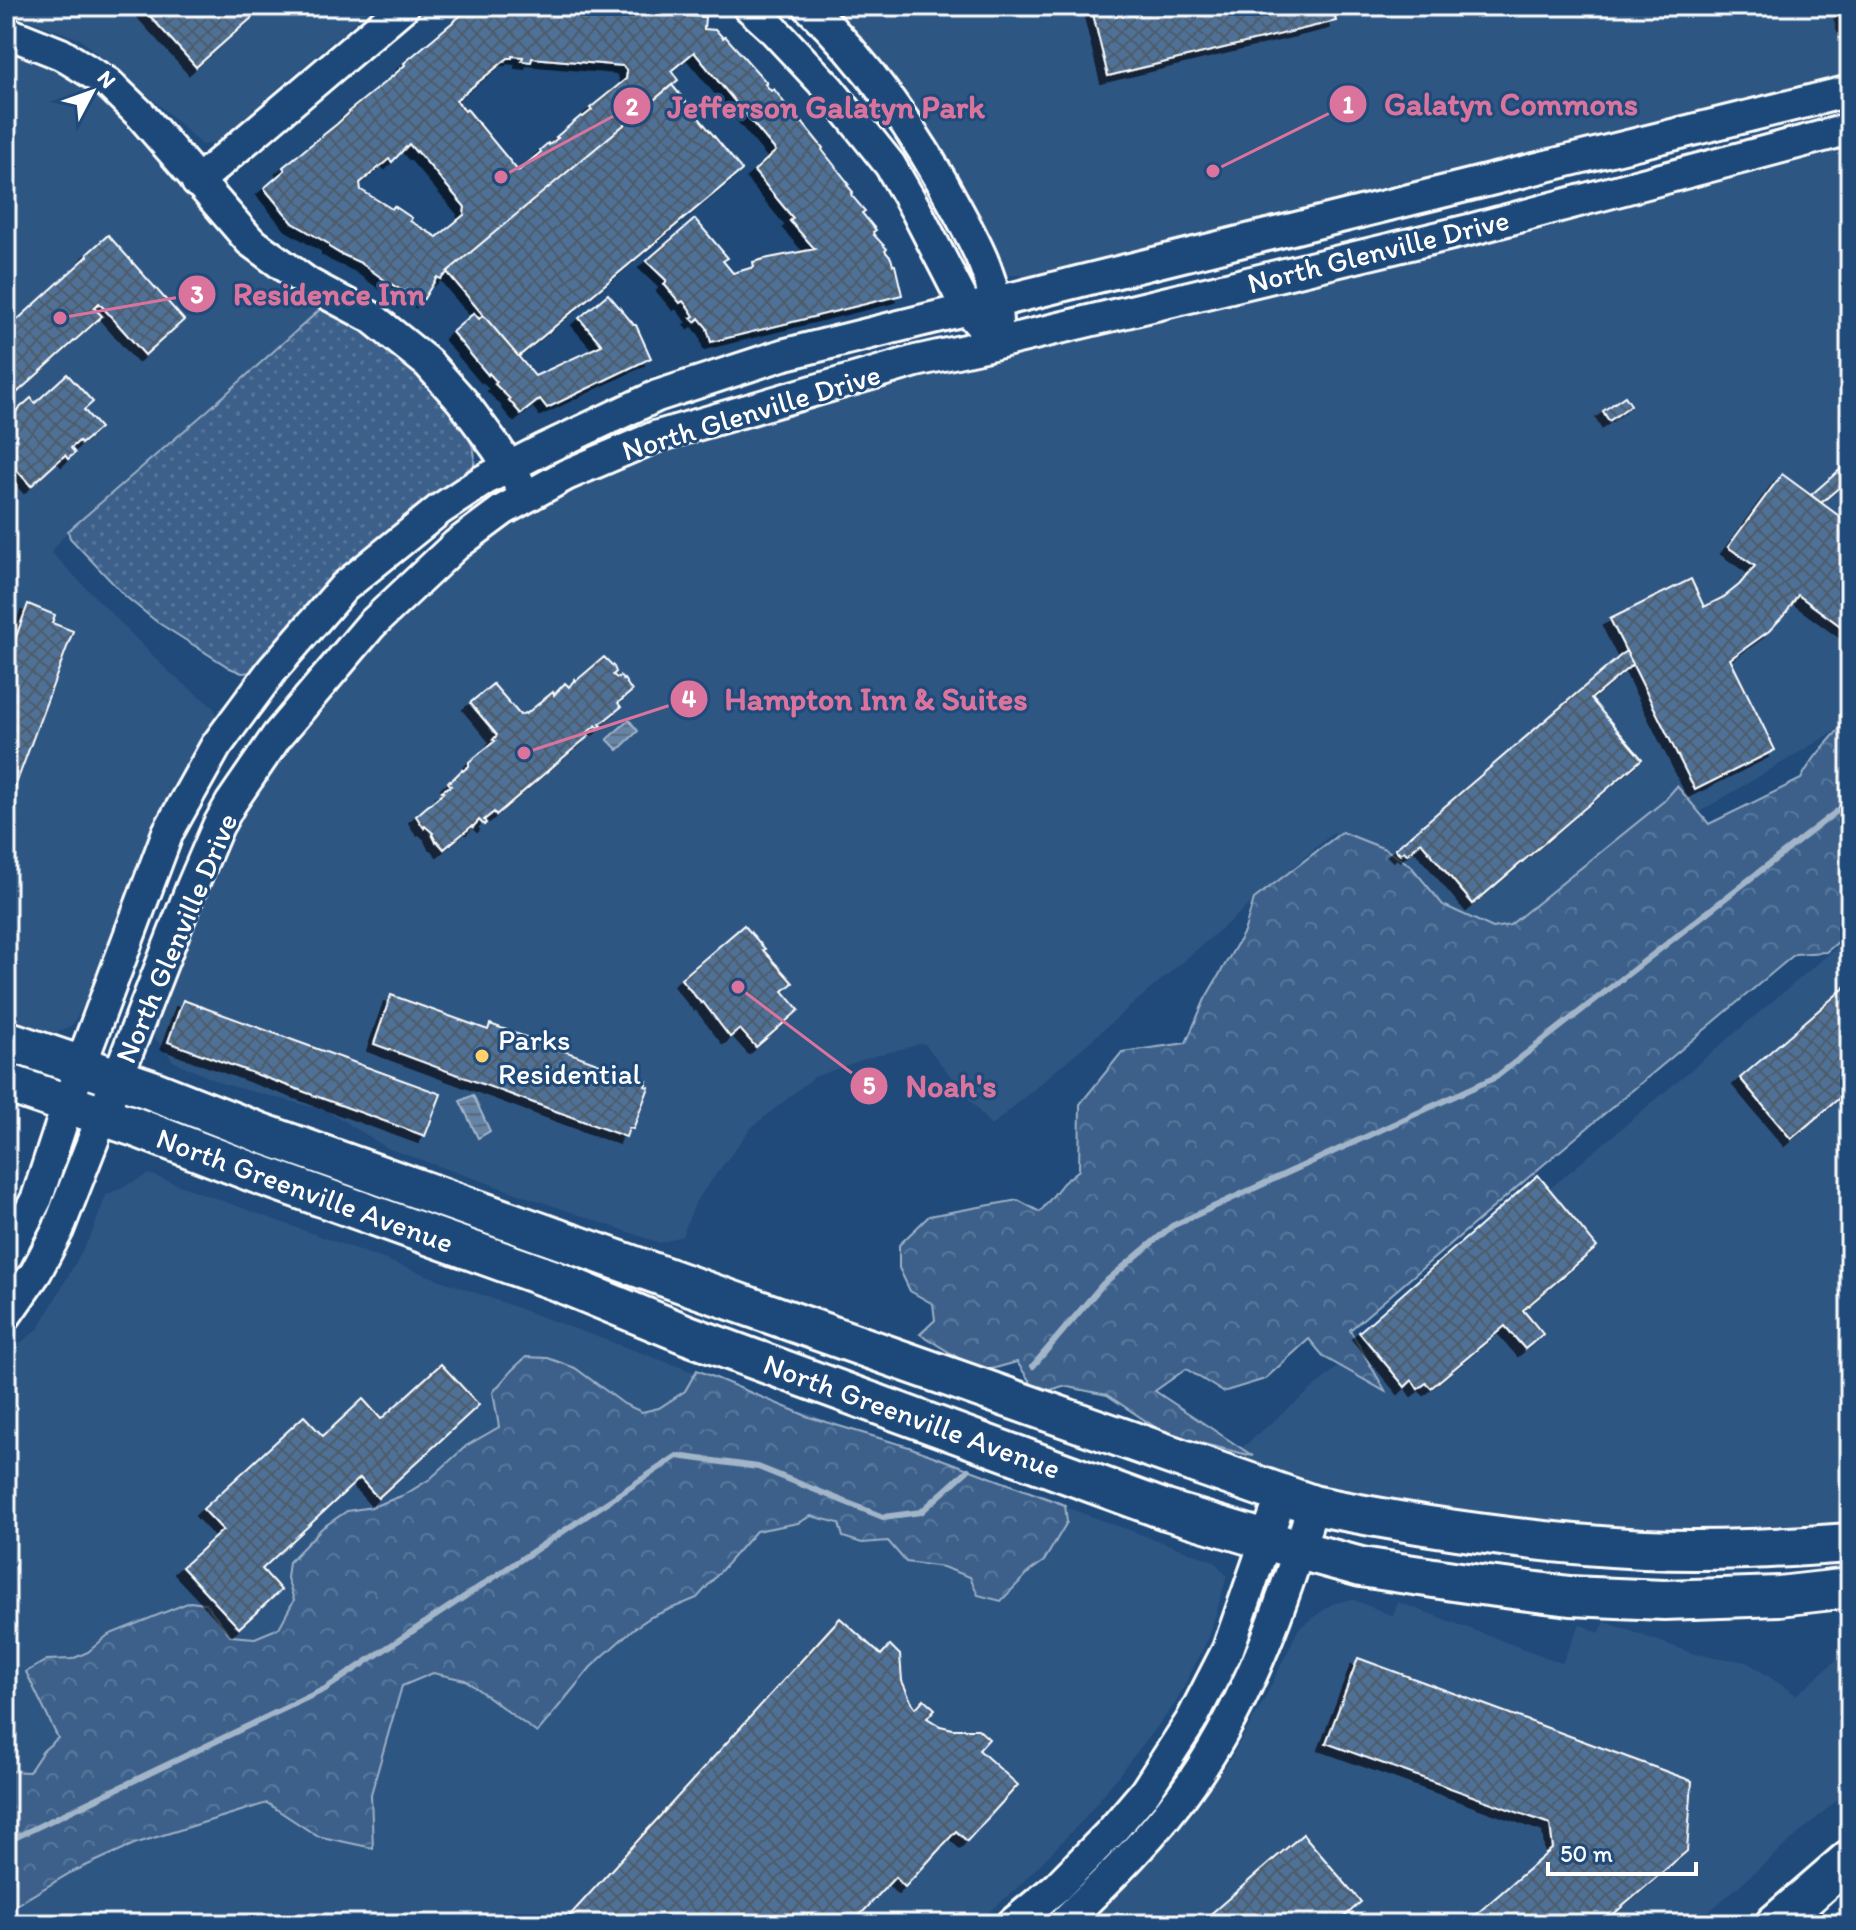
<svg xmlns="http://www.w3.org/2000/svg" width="1856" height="1930" viewBox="0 0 1856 1930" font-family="Itim,sans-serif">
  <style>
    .built { fill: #2e5683 }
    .grass { fill: url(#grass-dots); stroke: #9eb0c5; stroke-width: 2 }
    .forest { fill: url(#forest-crowns); stroke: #9eb0c5; stroke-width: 2 }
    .water { fill: url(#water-rules); stroke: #a3b5c8; stroke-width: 2 }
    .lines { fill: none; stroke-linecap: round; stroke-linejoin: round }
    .stream { stroke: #a3b5c8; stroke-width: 6 }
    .building { fill: url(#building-cross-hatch); stroke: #fff; stroke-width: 2; fill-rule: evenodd; filter: url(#shadow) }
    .minor-casing { stroke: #fff; stroke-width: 36 }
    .major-casing { stroke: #fff; stroke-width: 44 }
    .minor { stroke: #1f4a7a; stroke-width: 30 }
    .major { stroke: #1f4a7a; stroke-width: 38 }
    .poi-dot { fill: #ffd166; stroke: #1f4a7a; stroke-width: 3 }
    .labels { text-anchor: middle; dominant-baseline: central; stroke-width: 6; stroke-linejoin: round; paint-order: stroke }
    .street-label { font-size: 30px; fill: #fff; stroke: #1f4a7a }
    .poi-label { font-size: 30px; fill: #fff; stroke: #1f4a7a; text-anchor: start }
    .leader { fill: none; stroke: #da749d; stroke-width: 3 }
    .callout-dot { fill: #da749d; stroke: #1f4a7a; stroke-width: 3 }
    .mark-label { font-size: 24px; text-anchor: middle; font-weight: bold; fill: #fff }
    .callout-label { font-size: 32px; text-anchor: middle; font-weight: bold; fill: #da749d; stroke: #1f4a7a; stroke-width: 6; stroke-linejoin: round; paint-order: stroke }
  </style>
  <defs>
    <pattern id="grass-dots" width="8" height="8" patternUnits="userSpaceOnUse" patternTransform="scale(2)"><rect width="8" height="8" fill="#3c618b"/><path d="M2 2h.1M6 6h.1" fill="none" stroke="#59799c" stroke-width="1.8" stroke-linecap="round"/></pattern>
    <pattern id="forest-crowns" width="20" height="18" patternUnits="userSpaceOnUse" patternTransform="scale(2)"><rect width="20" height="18" fill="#3c618b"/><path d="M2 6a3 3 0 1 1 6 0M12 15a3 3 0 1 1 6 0" fill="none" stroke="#59799c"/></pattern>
    <pattern id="water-rules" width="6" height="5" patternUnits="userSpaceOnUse" patternTransform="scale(2)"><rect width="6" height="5" fill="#6583a4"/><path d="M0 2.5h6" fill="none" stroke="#5b6d81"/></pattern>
    <pattern id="building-cross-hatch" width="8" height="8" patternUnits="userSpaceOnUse" patternTransform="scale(2)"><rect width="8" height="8" fill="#507197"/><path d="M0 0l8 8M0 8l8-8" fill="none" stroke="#4e5b6a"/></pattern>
    <filter id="shadow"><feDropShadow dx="-7" dy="7" stdDeviation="0" flood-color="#0009"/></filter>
  </defs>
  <rect width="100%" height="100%" fill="#1f4a7a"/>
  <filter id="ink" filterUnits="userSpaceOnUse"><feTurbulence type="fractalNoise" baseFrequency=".0125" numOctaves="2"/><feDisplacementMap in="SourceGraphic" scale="16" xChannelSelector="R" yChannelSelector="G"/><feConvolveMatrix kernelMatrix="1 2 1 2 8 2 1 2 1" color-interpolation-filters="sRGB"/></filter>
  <g filter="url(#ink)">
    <g class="built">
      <polygon points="6,6 373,6 216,142 202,145 157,103 80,39 6,12"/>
      <polygon points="828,6 1850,6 1850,80 1048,276 1002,275"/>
      <polygon points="6,53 58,70 118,110 170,177 324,306 68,531 51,552 167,670 214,708 219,720 136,866 83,1006 73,1024 64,1030 50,1034 43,1033 6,1020"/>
      <polygon points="1850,149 1850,722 1457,957 1334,832 991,1126 924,1043 867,1058 814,1077 751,1128 696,1201 682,1236 660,1243 387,1148 328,1111 223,1084 173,1061 150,1031 208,878 272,761 382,626 493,533 620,462 755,417"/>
      <polygon points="1850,936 1850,1534 1744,1541 1482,1517 1333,1493 1225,1462"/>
      <polygon points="6,1135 14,1145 20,1171 6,1209"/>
      <polygon points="149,1174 1214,1561 1227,1576 1209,1637 1175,1704 1083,1820 1014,1891 975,1924 6,1924 6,1355 39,1328 92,1233 106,1195"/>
      <polygon points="1352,1599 1393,1616 1398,1602 1562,1663 1580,1624 1599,1633 1605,1622 1695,1654 1747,1662 1796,1695 1850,1648 1850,1789 1695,1924 1087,1924 1139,1871 1227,1764 1264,1700 1299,1628 1332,1604"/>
    </g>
    <path class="grass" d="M 324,306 C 337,313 350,319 362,328 C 396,352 450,404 470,441 C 475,449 475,456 474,465 L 337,583 L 253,672 L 242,673 L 230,668 L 157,622 L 125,596 L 70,538 L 68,531 L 208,410 Z"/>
    <g class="forest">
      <path d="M 1850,716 L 1850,932 L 1826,952 L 1795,954 L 1536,1171 L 1350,1330 L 1386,1392 L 1324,1357 L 1309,1339 L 1265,1379 L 1223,1392 L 1186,1369 L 1155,1391 L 1253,1456 L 1167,1435 L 1107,1395 L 1063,1386 L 1038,1394 L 1017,1362 L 981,1372 L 920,1334 L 935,1320 L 933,1304 L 910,1291 L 899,1268 L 899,1245 L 929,1216 L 1018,1200 L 1040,1212 L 1063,1183 L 1079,1170 L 1080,1104 L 1122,1052 L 1186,1043 L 1205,999 L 1244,932 L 1254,899 L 1342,832 L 1385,849 L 1410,865 L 1443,905 L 1493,928 L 1510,925 L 1664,801 L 1677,786 L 1709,824 L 1801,779 C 1813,755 1834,737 1850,716 Z"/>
      <polygon points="526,1357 548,1358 575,1368 624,1404 642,1412 659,1408 685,1391 697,1370 809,1417 909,1447 1065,1505 1067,1522 1044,1561 1030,1571 1001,1601 978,1595 970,1577 943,1567 906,1562 888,1541 862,1543 843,1537 839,1523 811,1516 798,1523 756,1531 697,1598 651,1617 633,1629 591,1667 537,1733 465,1680 433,1673 402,1686 371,1794 373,1848 317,1836 267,1803 134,1844 70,1873 6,1911 6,1771 29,1772 43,1751 58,1738 26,1672 47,1660 72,1659 88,1652 108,1635 190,1602 206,1604 231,1636 255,1638 279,1628 294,1600 287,1578 289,1562 322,1528 347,1511 372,1507 404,1495 430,1479 466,1446 499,1427 493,1392 512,1370"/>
    </g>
    <g class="water">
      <polygon points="629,720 638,731 618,750 607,739"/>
      <polygon points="473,1095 490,1131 478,1138 460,1101"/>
    </g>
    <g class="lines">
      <g class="stream">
        <polyline points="1033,1366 1103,1284 1172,1226 1496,1077 1850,801"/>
        <polyline points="6,1842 325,1689 677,1456 758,1467 883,1517 921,1512 968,1470"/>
      </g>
    </g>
    <g class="building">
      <polygon points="141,6 265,6 196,67"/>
      <path d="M 472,6 L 650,6 L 650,9 L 675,11 L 675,14 L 705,17 L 704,29 L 716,30 L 723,38 L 725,36 L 767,83 L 765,84 L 771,91 L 774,89 L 795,117 L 800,123 L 802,122 L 823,148 L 822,149 L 823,151 L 849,184 L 847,185 L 853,192 L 851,194 L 852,196 L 865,211 L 862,213 L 876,230 L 873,232 L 874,235 L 887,249 L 885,251 L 891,258 L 893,265 L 895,265 L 902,295 L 711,342 L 707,328 L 699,318 L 695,322 L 691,318 L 694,316 L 688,307 L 683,301 L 680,303 L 664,284 L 666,282 L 666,280 L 646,261 L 695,219 L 728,258 L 723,261 L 733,273 L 754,267 L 753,262 L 764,259 L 815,249 L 790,221 L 793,218 L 754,171 L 776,151 L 694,52 L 671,71 L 678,80 L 440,279 L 437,277 L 423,300 L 407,290 L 405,292 L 386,281 L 361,263 L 339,253 L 329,247 L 329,244 L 293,223 L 264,188 L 285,170 L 283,167 L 337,124 L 350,112 L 349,111 L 395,74 L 405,65 L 404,63 ZM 512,56 L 523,57 L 522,61 L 531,62 L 532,58 L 623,66 L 627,71 L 626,79 L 590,108 L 592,110 L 583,117 L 581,116 L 556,137 L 558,138 L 549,145 L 548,143 L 540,150 L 541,152 L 518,171 L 467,109 L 465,111 L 456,100 L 508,58 L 512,58 ZM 409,144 L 416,152 L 417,151 L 465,207 L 464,215 L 437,237 L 410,221 L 412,218 L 394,206 L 392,209 L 361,190 L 360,183 L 389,159 L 392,162 Z"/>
      <polygon points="1091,6 1333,6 1336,21 1108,76"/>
      <polygon points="1840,6 1850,6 1850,28 1846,29"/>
      <polygon points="672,85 742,170 518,357 447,272"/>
      <polygon points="108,235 184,320 145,355 99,303 94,308 102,316 10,399 6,394 6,330 88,256 87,254"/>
      <polygon points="608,294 634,325 636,325 651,358 547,408 540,399 521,414 509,400 510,399 495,384 497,382 489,373 488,375 452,332 474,313 479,319 483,315 535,376 602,345 579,318"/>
      <polygon points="67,374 93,402 84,410 100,428 81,444 79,441 71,448 75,453 68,459 65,455 31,486 6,458 6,420 31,398 35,403"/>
      <polygon points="1625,396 1631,405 1609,421 1603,411"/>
      <polygon points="1850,461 1850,478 1821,503 1811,495"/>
      <polygon points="1782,474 1850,524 1850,633 1798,595 1786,613 1769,631 1730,659 1775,750 1695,790 1610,619 1691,579 1704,607 1724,597 1739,585 1755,566 1728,547"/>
      <polygon points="28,604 55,615 52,623 73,631 6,811 6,664"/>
      <polygon points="1626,651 1633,664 1591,699 1642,759 1473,904 1421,842 1407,854 1404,851 1400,854 1395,849"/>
      <polygon points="604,657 614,667 616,672 613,675 617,678 620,676 623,680 624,679 632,691 618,703 621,707 600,724 602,726 599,728 596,725 587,733 589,736 579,744 496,815 494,812 484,820 486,823 484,825 479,820 473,827 472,826 444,849 437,841 436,842 432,834 433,833 425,826 424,828 416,816 444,792 442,791 445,789 451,786 448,782 450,780 451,781 462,770 463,771 469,766 469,762 495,741 493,740 497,735 470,703 493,684 520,715 525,713 526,714 553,692 554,695 565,683 569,687 575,679 576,681"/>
      <polygon points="744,925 765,949 763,950 793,983 783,991 799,1010 756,1047 740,1029 730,1037 703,1002 701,1003 681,979"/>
      <polygon points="1850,983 1850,1089 1791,1139 1740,1078"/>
      <polygon points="391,995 488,1030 490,1024 647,1081 645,1086 649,1087 633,1129 629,1128 626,1137 374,1044"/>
      <polygon points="183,1000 441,1094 425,1136 168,1042"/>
      <polygon points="1538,1175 1597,1247 1523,1310 1543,1334 1525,1349 1505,1326 1431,1388 1426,1383 1418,1389 1412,1380 1405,1387 1359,1332"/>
      <polygon points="441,1364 479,1405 378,1498 360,1478 262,1569 281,1590 239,1628 182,1567 223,1530 203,1509 304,1416 323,1436 363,1399 381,1419"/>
      <polygon points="840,1618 881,1655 890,1645 900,1655 902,1681 911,1701 916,1708 924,1699 935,1709 927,1718 940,1726 953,1729 978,1729 989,1739 979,1750 1018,1785 967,1841 956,1831 905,1887 895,1877 852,1924 562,1924"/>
      <polygon points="1358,1658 1692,1781 1687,1851 1602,1924 1465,1924 1553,1848 1550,1824 1326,1743"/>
      <polygon points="1303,1834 1361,1902 1336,1924 1199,1924"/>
    </g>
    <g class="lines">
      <g class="minor-casing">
        <g id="minor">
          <polyline points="748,6 771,27 829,89 890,165 916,210 967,309 978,322"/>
          <path d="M 808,6 C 871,66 919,137 959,213 C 978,248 996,282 997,322"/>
          <polyline points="6,32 61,54 108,83 141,115 250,241 309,284 371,317 428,363 462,401 496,447 519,483"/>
          <polyline points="197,182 404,6"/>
          <polyline points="6,1257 37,1198 80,1067 168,832 216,746 273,669 344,587 439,510 484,480 544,449 657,396 782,355 1850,91"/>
          <polyline points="6,1315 36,1272 58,1230 191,889 218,826 231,803 277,736 371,625 456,545 503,510 566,475 655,437 916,361 997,343 1473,229 1850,129"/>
          <polyline points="1012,1924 1057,1887 1110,1833 1145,1792 1191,1721 1228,1649 1282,1494"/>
          <path d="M 1062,1924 C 1109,1879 1157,1833 1194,1779 C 1250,1697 1284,1600 1313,1505"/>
        </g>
      </g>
      <g class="major-casing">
        <g id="major">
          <path d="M 6,1040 L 149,1089 L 261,1133 L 685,1284 L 1313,1505 C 1422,1527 1532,1543 1644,1549 C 1713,1552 1781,1548 1850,1543"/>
          <polyline points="6,1083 135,1127 255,1173 554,1280 688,1335 1166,1510 1299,1550 1361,1567 1480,1585 1570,1596 1664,1600 1779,1596 1850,1588"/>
          <polyline points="1775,1924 1850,1859"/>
          <polyline points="1837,1924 1850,1912"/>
        </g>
      </g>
      <use href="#minor" class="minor"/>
      <use href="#major" class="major"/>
    </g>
  </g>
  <circle class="poi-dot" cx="482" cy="1056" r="8"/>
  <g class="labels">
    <g class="street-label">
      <text transform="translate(1378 251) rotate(-14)">North Glenville Drive</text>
      <text transform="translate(751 412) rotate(-17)">North Glenville Drive</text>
      <text transform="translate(176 938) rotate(-67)">North Glenville Drive</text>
      <text transform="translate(305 1190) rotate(20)">North Greenville Avenue</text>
      <text transform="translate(912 1416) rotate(20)">North Greenville Avenue</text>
    </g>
    <g class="poi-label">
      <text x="498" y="1039">Parks<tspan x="498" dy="34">Residential</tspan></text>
    </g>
  </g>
  <path class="leader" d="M1213 171L1348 104M501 177L632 106M60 318L197 294M524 753L689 699M738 987L869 1086"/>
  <g class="callout-dot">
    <circle cx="1213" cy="171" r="8"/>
    <circle cx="501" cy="177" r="8"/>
    <circle cx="60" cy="318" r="8"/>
    <circle cx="524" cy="753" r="8"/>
    <circle cx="738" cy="987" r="8"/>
    <circle cx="1348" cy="104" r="20"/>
    <circle cx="632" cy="106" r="20"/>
    <circle cx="197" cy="294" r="20"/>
    <circle cx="689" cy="699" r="20"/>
    <circle cx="869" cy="1086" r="20"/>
  </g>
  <g class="mark-label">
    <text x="1348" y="113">1</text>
    <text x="632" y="115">2</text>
    <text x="197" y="303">3</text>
    <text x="689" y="707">4</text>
    <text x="869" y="1094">5</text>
  </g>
  <g class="callout-label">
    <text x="1511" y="115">Galatyn Commons</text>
    <text x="826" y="118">Jefferson Galatyn Park</text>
    <text x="329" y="305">Residence Inn</text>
    <text x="876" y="710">Hampton Inn &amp; Suites</text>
    <text x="951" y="1097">Noah's</text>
  </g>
  <rect width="1856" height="1930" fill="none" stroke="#1f4a7a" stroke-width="32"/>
  <rect x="16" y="16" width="1824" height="1898" fill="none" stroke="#fff" stroke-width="3" filter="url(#ink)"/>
  <g transform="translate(92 92) rotate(49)" stroke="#1f4a7a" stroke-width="6" paint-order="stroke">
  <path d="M0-6L14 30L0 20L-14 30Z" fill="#ffffff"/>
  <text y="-12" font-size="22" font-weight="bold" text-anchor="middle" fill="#ffffff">N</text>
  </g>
  <path d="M1548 1862v12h148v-12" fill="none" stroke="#ffffff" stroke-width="4"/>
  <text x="1560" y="1862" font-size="24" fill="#ffffff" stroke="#1f4a7a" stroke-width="6" paint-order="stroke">50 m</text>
</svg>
